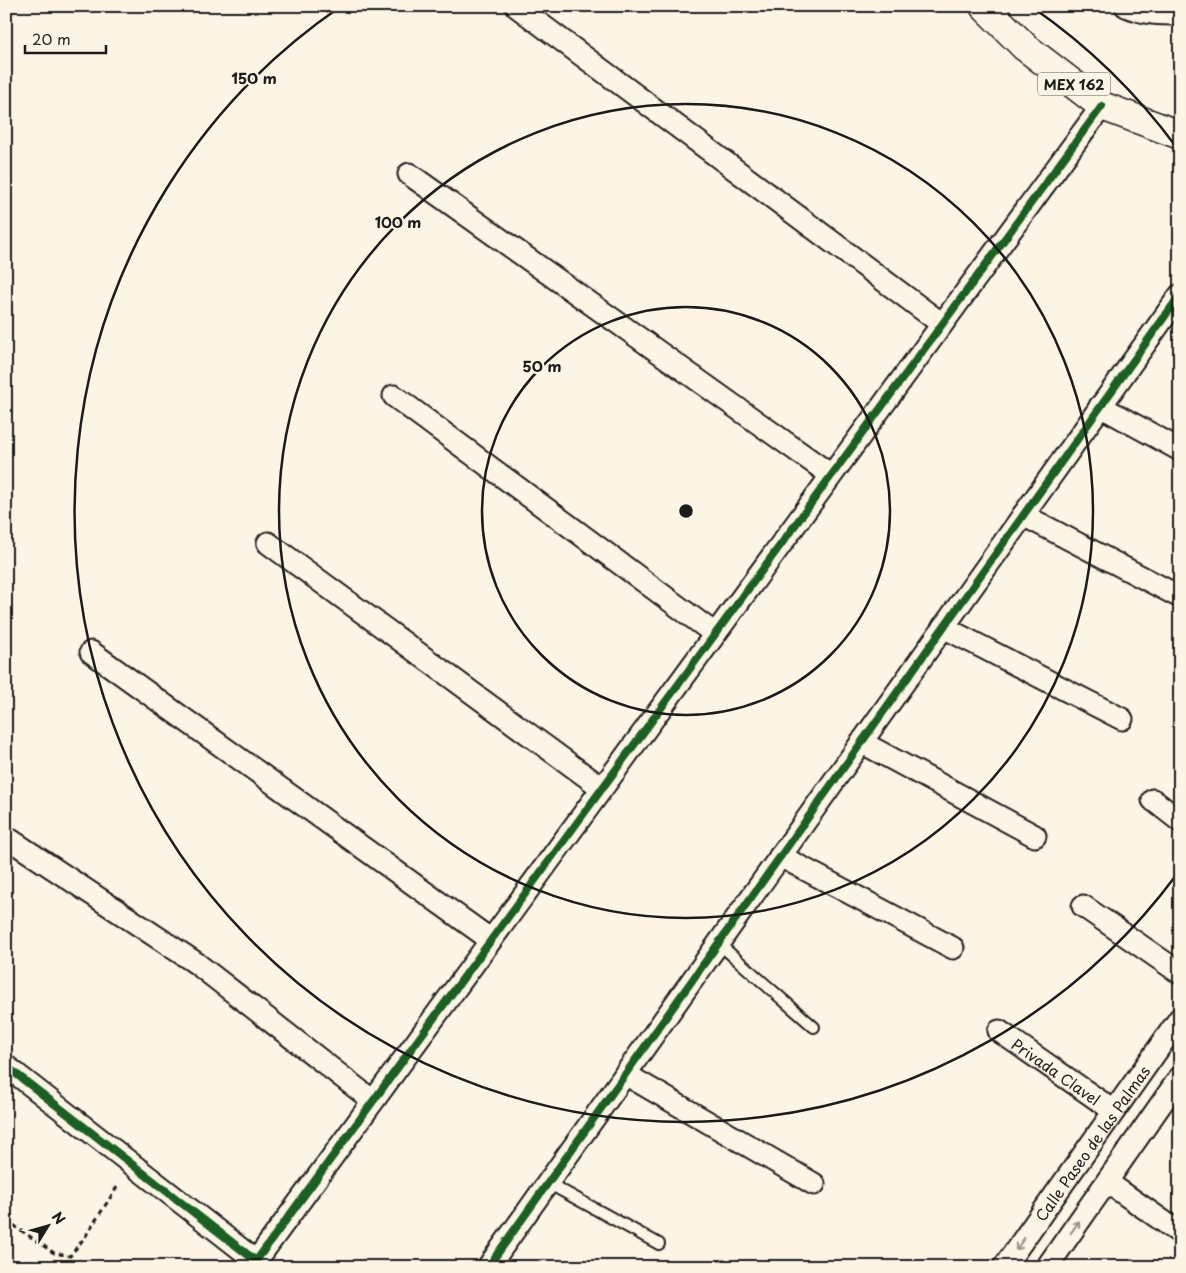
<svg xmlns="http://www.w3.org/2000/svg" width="1186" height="1273" viewBox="0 0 1186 1273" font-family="'Playpen Sans',sans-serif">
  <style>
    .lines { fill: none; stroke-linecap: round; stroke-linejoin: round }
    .lane-casing { stroke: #1c1c1c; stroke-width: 14 }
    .street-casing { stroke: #1c1c1c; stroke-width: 25 }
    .primary-casing { stroke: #1c1c1c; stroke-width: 31 }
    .path { stroke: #1c1c1c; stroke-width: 3; stroke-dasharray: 5 4; stroke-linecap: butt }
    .lane { stroke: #fcf5e5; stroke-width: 10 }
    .street { stroke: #fcf5e5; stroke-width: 21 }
    .primary { stroke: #fcf5e5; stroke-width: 28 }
    .cycleway-casing { stroke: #fcf5e5; stroke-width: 11 }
    .cycleway { stroke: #1b5e20; stroke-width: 8 }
    .oneway { stroke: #97938b }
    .ring { fill: none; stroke: #1c1c1c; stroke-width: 2.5 }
    .labels { text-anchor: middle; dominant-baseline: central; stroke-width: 4.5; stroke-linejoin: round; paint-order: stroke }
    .shield { fill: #fcf5e5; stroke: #5f5d58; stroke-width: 1 }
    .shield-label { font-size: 14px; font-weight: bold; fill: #1c1c1c }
    .street-label { font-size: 15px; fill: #1c1c1c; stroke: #fcf5e5 }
    .centre { fill: #1c1c1c; stroke: #fcf5e5; stroke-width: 2.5 }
    .ring-label { font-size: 15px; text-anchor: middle; font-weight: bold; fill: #1c1c1c; stroke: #fcf5e5; stroke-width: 4.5; stroke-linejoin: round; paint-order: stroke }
  </style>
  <rect width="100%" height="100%" fill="#fcf5e5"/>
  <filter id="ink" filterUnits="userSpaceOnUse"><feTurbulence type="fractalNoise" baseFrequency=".02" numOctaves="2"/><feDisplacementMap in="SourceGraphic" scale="10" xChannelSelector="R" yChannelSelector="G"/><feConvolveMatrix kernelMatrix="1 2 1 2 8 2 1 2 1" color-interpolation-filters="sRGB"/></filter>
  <g filter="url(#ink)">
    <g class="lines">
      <g class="lane-casing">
        <g id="lane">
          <polyline points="718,943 814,1027"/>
          <polyline points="548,1183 659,1244"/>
        </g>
      </g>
      <g class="street-casing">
        <g id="street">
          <polyline points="516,6 942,324"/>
          <path d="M 1126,6 C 1143,14 1162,14 1180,14"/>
          <polyline points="409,174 831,475"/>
          <polyline points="394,396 715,634"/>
          <polyline points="1100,406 1180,450"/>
          <polyline points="1023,515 1180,597"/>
          <polyline points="268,543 602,788"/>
          <polyline points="943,627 1122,719"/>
          <polyline points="91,652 491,940"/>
          <polyline points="861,742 1035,836"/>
          <polyline points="1153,800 1180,821"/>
          <polyline points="6,837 196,963 373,1101"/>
          <polyline points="780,856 953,948"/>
          <polyline points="1083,906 1180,973"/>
          <path id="s1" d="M 999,1031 L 1114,1111"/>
          <polyline points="6,1066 256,1261 1102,106"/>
          <polyline points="625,1074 814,1184"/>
          <polyline points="1107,1182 1180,1233"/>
          <polyline points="488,1267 1180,295"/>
          <path id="s2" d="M 1004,1267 L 1180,1018"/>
          <polyline points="1047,1267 1180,1077"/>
        </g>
      </g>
      <g class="primary-casing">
        <polyline id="primary" points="984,6 1025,47 1102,106 1180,135"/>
      </g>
      <polyline class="path" points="6,1220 54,1253 70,1256 85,1237 119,1184"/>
      <use href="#lane" class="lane"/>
      <use href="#street" class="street"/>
      <use href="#primary" class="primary"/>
      <g class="cycleway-casing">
        <g id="cycleway">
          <polyline points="6,1066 256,1261 1102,106"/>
          <polyline points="488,1267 1180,295"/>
        </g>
      </g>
      <use href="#cycleway" class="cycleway"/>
    </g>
    <defs><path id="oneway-shaft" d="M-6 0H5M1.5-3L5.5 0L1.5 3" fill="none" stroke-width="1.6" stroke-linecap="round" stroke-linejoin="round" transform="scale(1.25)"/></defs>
    <g class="oneway">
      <use href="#oneway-shaft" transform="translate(1075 1227) rotate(-55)"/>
      <use href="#oneway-shaft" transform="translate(1020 1244) rotate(125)"/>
    </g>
  </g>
  <g class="ring">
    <circle cx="686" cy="511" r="204"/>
    <circle cx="686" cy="511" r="407"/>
    <path d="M1177 874A611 611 0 1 1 340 7M1032 7A611 611 0 0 1 1177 148"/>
  </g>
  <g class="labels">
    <rect class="shield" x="1038" y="72.5" width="72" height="23" rx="4"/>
    <g class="shield-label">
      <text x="1074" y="84">MEX 162</text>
    </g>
    <g class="street-label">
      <text stroke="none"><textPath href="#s1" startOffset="70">Privada Clavel</textPath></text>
      <text stroke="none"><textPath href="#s2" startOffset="152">Calle Paseo de las Palmas</textPath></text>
    </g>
  </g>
  <circle cx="686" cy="511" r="8" class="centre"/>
  <g class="ring-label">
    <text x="254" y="84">150 m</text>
    <text x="398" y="228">100 m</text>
    <text x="542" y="372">50 m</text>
  </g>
  <rect width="1186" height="1273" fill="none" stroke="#fcf5e5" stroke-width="25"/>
  <rect x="12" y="12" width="1161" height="1248" fill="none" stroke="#1c1c1c" stroke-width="2" filter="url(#ink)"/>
  <g transform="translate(48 1226) rotate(53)" stroke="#fcf5e5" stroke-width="4" paint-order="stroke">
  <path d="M0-4L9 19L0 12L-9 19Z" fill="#1c1c1c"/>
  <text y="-8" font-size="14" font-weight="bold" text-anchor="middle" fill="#1c1c1c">N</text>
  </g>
  <path d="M25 45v8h81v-8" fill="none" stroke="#1c1c1c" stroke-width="2.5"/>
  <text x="32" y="45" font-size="15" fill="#1c1c1c" stroke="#fcf5e5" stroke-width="4" paint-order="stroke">20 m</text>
</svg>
